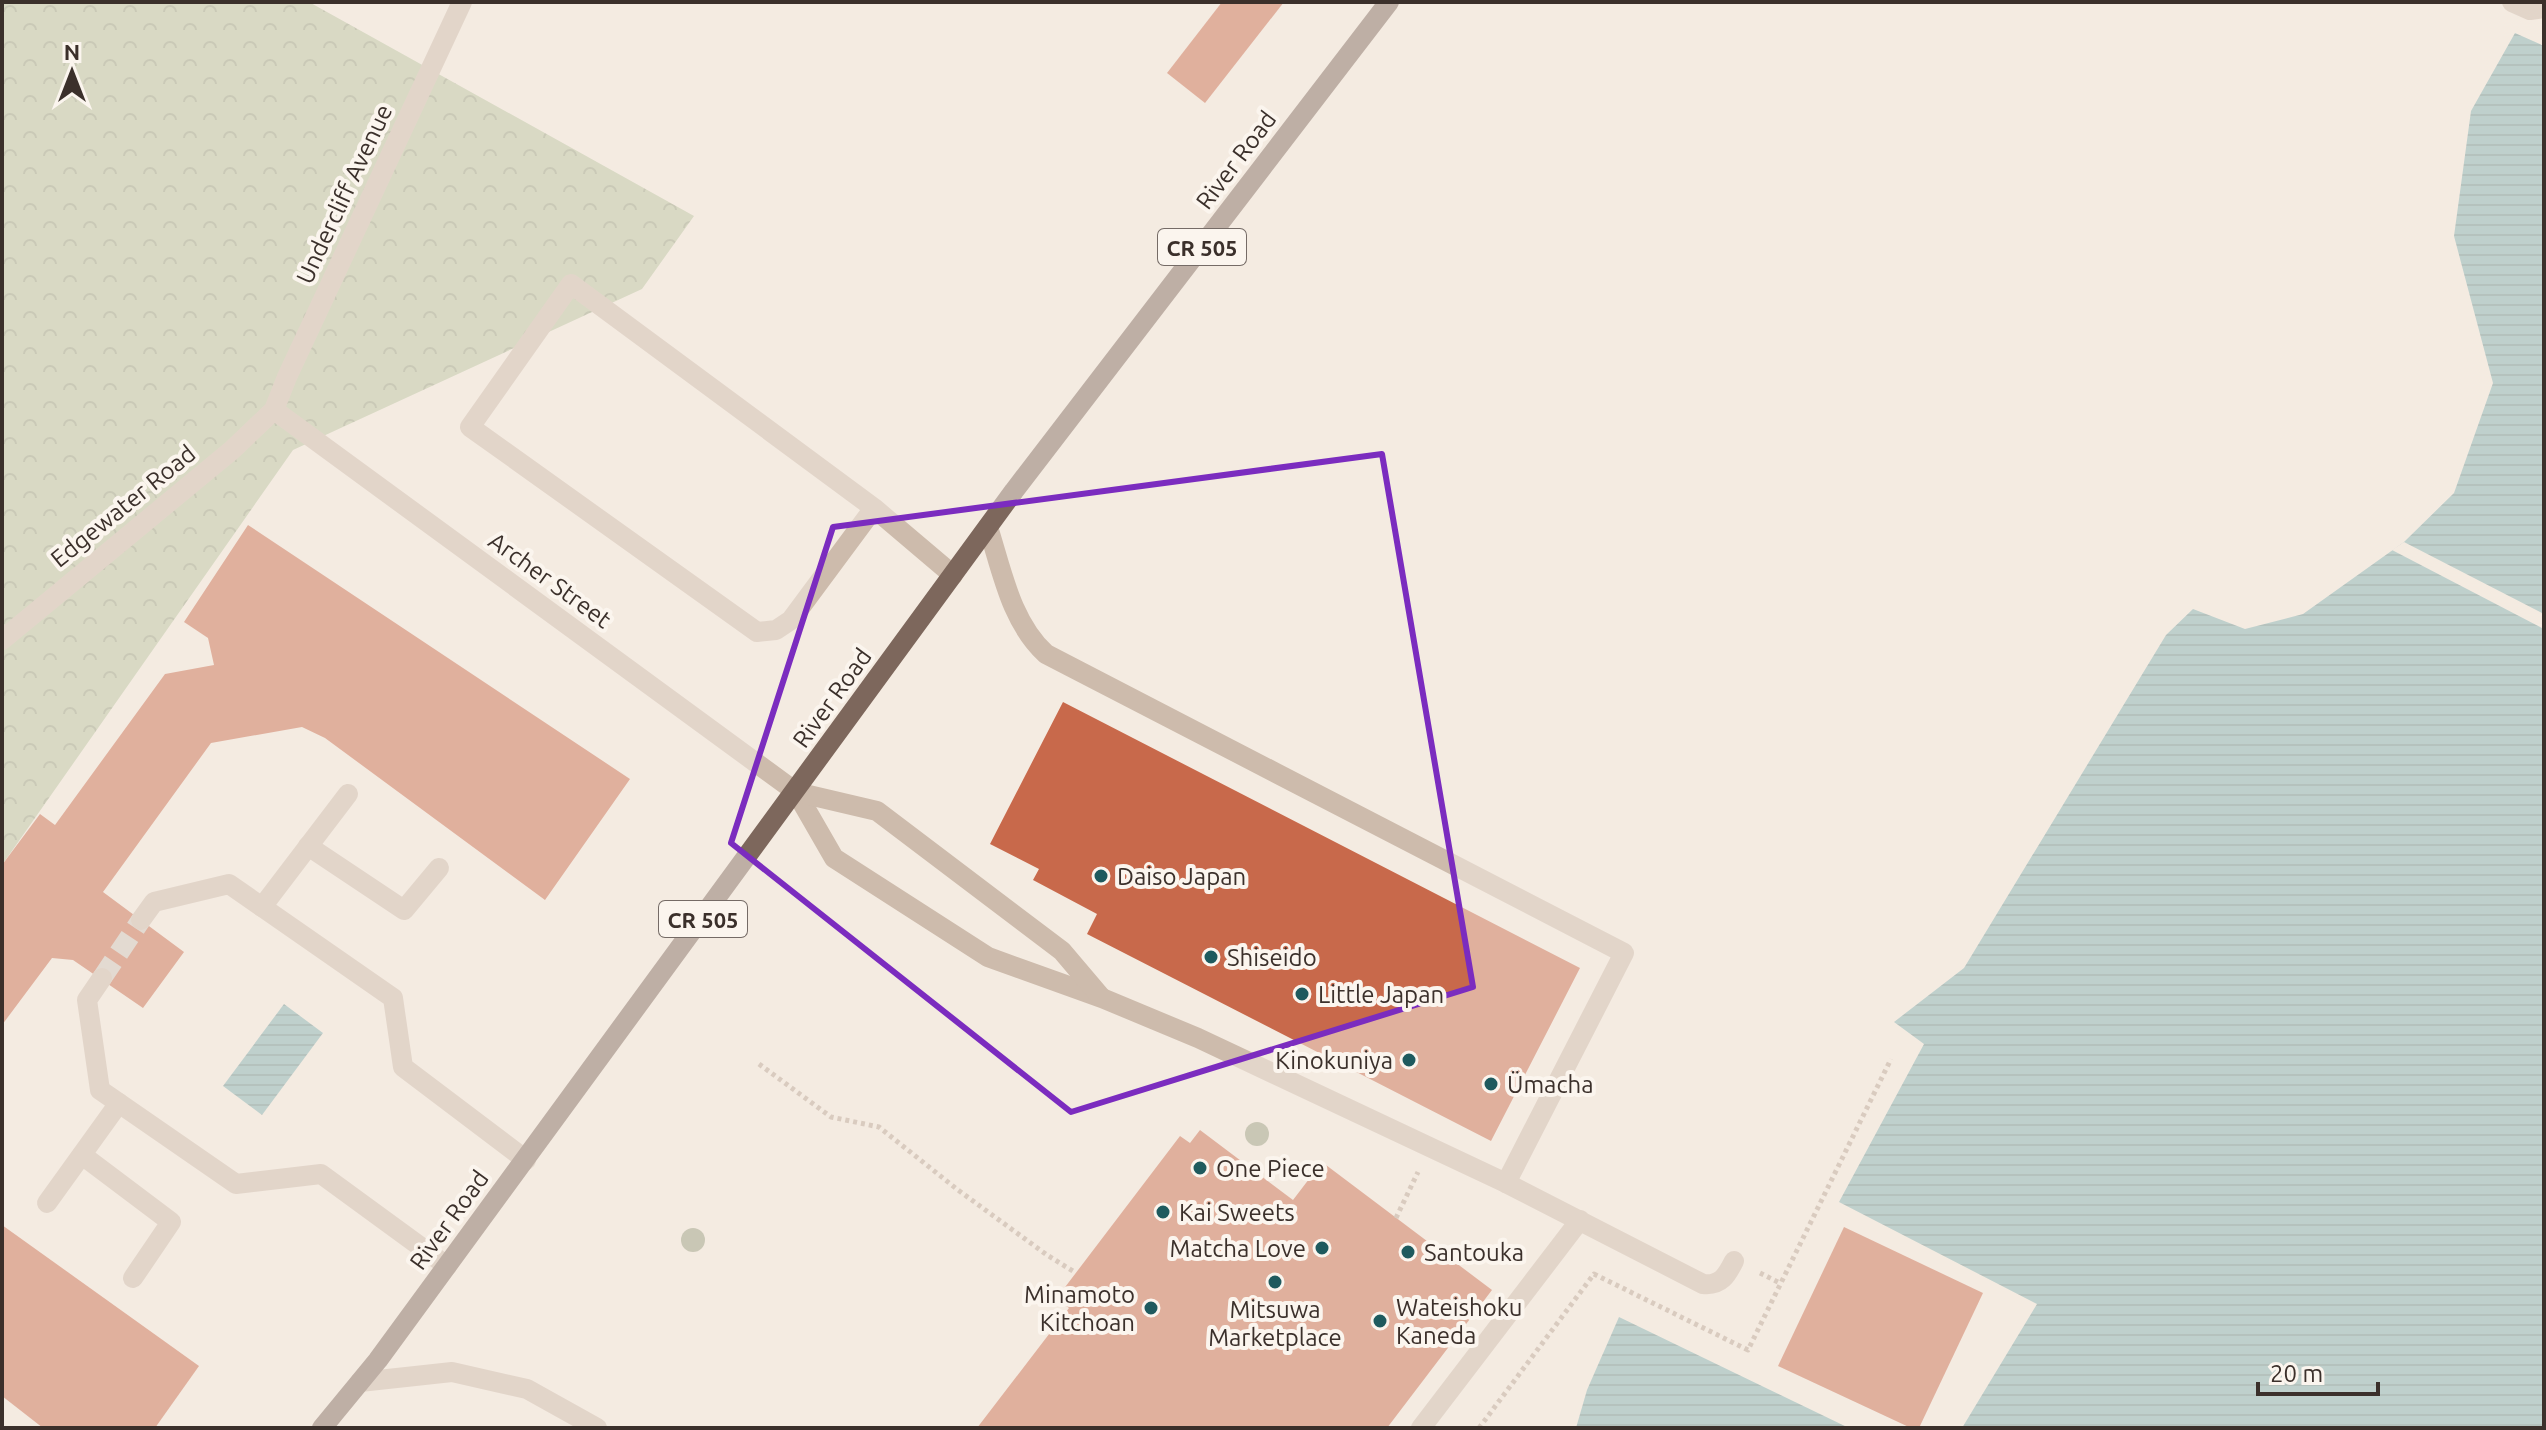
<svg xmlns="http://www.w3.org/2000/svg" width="2546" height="1430" viewBox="0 0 2546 1430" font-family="Ubuntu,sans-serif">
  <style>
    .forest { fill: url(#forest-crowns) }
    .water { fill: url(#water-rules) }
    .pier { fill: #f4ebe1 }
    .building { fill: #c8694b }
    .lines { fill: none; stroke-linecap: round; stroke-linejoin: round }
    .minor-tunnel { stroke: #cfc6bd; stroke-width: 20; stroke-dasharray: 20 10; stroke-linecap: butt }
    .path { stroke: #b9a596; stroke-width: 5; stroke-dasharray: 4 4; stroke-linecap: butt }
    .minor { stroke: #cdbbac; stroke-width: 20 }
    .major { stroke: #7d675c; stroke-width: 20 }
    .tree { fill: #969b7f }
    .marked { fill: none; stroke: #7b2cbf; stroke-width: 6; stroke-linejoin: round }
    .poi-dot { fill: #1f5a5e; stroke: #fbf5ee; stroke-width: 3 }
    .labels { text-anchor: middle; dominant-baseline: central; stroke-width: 8; stroke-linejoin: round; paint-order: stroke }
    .shield { fill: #fbf5ee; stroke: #756b66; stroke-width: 2 }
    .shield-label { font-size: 22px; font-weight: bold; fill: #3b302b }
    .street-label { font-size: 24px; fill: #3b302b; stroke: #fbf5ee }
    .poi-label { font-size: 24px; fill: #3b302b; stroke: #fbf5ee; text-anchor: start }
  </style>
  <defs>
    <pattern id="forest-crowns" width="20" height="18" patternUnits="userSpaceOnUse" patternTransform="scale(2)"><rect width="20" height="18" fill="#b8c4a0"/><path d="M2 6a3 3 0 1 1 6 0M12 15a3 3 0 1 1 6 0" fill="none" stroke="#97a083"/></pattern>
    <pattern id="water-rules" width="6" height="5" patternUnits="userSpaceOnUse" patternTransform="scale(2)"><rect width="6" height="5" fill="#7fb0b2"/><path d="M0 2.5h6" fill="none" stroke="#699091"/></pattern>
  </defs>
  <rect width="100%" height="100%" fill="#f4ebe1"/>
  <polygon class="forest" points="2,2 309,2 694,216 642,289 293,450 2,865"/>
  <g class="water">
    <polygon points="2515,33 2544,46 2544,1428 1962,1428 2037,1304 1839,1202 1924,1044 1894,1022 1964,968 2166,635 2193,609 2245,629 2303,614 2404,542 2454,493 2493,383 2454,236 2471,111"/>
    <polygon points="284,1004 323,1033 262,1115 223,1086"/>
    <polygon points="1619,1317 1849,1428 1576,1428 1587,1390"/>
  </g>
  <polygon class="pier" points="2404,542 2544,614 2544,629 2392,550"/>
  <g class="building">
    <polygon points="1222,2 1284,2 1205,103 1167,73"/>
    <polygon points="248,525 630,779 545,900 325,738 302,727 211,743 103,892 184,952 143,1008 73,960 52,958 2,1025 2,865 40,814 55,825 165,674 214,665 208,638 184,622"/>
    <polygon points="1063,702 1580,968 1491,1141 1087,934 1097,914 1033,880 1039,869 990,844"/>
    <polygon points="1200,1130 1293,1200 1322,1162 1492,1290 1387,1428 977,1428 1069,1308 1056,1299 1180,1136 1190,1143"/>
    <polygon points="2,1225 199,1366 155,1428 43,1428 2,1396"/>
    <polygon points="1844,1227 1983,1293 1919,1428 1911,1428 1778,1366"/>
  </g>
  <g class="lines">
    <polyline class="minor-tunnel" points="102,978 141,920"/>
    <g class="path">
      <polyline points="759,1064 831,1117 879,1127 958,1190 1047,1255 1076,1273"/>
      <polyline points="1396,1218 1418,1172"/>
      <polyline points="1760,1273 1780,1283"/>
      <polyline points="1479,1428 1594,1274 1748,1350 1891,1059"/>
    </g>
    <g class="minor">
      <polyline points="2512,2 2530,10 2544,8"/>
      <path d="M 274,410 L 796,792 L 834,858 L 988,957 L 1102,998 L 1198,1038 L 1506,1183 L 1703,1284 C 1721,1286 1727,1275 1734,1261"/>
      <polyline points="874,508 791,620 776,630 757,632 470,427 571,284 874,508 953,575"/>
      <path d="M 988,527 C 1002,571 1011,622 1046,654 L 1624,953 L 1506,1183"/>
      <polyline points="2,640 232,450 274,410 287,377 462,2"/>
      <polyline points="796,792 877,811 1062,951 1101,997"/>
      <polyline points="308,846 404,910 439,868"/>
      <polyline points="262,907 348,794"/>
      <polyline points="141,920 154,902 229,884 393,998 403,1067 526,1160"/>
      <polyline points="102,978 87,1000 100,1090 236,1184 321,1174 447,1266"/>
      <polyline points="82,1155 171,1222 133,1278"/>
      <polyline points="47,1203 119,1103"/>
      <polyline points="360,1382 452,1372 527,1389 597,1428"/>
      <polyline points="1421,1428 1580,1220"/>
    </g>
    <polyline class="major" points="322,1428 378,1360 1014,491 1389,2"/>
  </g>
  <g class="tree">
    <circle cx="1257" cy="1134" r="12"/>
    <circle cx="693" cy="1240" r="12"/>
  </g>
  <path d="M0 0H2546V1430H0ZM 1382,454 L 1473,987 L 1071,1112 L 731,843 L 833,527 Z" fill="#f4ebe1" fill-opacity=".55" fill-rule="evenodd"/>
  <path class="marked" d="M 1382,454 L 1473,987 L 1071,1112 L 731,843 L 833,527 Z"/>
  <g class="poi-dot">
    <circle cx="1101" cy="876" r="8"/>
    <circle cx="1211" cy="957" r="8"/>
    <circle cx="1302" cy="994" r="8"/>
    <circle cx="1409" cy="1060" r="8"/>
    <circle cx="1491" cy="1084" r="8"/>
    <circle cx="1200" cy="1168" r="8"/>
    <circle cx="1163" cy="1212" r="8"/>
    <circle cx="1322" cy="1248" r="8"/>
    <circle cx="1408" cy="1252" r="8"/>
    <circle cx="1275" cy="1282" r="8"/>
    <circle cx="1151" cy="1308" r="8"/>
    <circle cx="1380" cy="1321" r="8"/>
  </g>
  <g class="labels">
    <g class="shield">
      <rect x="1158" y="229" width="88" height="36" rx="6"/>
      <rect x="659" y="901" width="88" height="36" rx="6"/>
    </g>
    <g class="shield-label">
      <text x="1202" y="247">CR 505</text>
      <text x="703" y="919">CR 505</text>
    </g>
    <g class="street-label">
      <text transform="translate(1236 160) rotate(-53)">River Road</text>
      <text transform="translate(344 194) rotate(-65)">Undercliff Avenue</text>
      <text transform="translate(123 506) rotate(-39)">Edgewater Road</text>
      <text transform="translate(550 580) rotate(36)">Archer Street</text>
      <text transform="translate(832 698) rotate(-54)">River Road</text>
      <text transform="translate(449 1220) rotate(-54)">River Road</text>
    </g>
    <g class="poi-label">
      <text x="1117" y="876">Daiso Japan</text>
      <text x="1227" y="957">Shiseido</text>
      <text x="1318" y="994">Little Japan</text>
      <text x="1393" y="1060" text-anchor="end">Kinokuniya</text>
      <text x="1507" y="1084">Ümacha</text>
      <text x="1216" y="1168">One Piece</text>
      <text x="1179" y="1212">Kai Sweets</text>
      <text x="1306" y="1248" text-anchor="end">Matcha Love</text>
      <text x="1424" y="1252">Santouka</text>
      <text x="1135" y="1294" text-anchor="end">Minamoto<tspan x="1135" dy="28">Kitchoan</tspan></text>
      <text x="1396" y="1307">Wateishoku<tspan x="1396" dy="28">Kaneda</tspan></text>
      <text x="1275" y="1309" text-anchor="middle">Mitsuwa<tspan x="1275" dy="28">Marketplace</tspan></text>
    </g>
  </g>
  <rect width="2546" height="1430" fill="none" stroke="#3b302b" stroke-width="8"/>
  <g transform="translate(72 72)" stroke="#fbf5ee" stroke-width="6" paint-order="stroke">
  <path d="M0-6L14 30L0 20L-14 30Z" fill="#3b302b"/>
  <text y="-12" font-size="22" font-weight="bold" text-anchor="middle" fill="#3b302b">N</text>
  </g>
  <path d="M2258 1382v12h120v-12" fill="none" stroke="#3b302b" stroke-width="4"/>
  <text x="2270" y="1382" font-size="24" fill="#3b302b" stroke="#fbf5ee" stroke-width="6" paint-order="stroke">20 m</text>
</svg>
